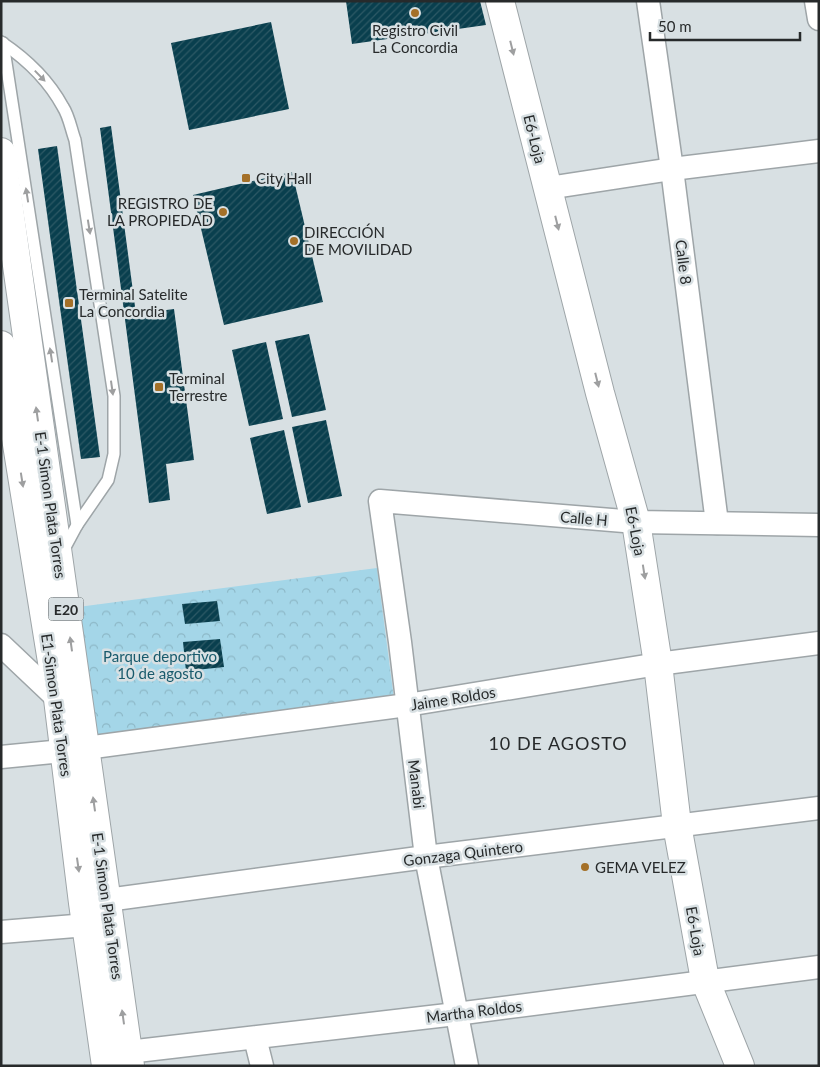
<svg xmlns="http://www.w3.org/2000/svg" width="820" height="1067" viewBox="0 0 820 1067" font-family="Lato,sans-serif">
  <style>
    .forest { fill: url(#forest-crowns) }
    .building { fill: url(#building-hatch) }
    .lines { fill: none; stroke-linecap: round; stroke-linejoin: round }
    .service-casing { stroke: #9ea5a8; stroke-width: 14 }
    .minor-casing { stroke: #9ea5a8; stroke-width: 25 }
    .secondary-casing { stroke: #9ea5a8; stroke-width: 30 }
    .trunk-casing { stroke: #9ea5a8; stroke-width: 30 }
    .service { stroke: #fff; stroke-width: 11 }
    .minor { stroke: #fff; stroke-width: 22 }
    .secondary { stroke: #fff; stroke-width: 28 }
    .trunk { stroke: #fff; stroke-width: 28 }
    .oneway { fill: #9e9fa0 }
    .poi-dot { fill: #a47028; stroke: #d8e0e3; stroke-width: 2 }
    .labels { text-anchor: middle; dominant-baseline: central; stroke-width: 5; stroke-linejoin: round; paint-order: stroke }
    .shield { fill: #d8e0e3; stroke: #5c6162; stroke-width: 1 }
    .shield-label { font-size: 14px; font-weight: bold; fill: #272a2b }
    .poi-label { font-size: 15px; fill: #272a2b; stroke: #d8e0e3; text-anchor: start }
    .street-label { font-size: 15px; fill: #272a2b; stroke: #d8e0e3 }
    .park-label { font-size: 15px; fill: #185a6c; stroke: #d8e0e3 }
    .quarter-label { font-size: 18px; letter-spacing: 1px; fill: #272a2b; stroke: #d8e0e3 }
  </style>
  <defs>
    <pattern id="forest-crowns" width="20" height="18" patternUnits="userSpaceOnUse" patternTransform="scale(1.25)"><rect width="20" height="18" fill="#a4d6e8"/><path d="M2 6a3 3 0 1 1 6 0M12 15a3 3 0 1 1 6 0" fill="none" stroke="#8db8c7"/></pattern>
    <pattern id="building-hatch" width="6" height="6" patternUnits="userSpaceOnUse" patternTransform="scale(1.25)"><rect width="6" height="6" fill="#093f4e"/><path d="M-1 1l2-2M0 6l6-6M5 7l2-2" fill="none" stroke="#2d5965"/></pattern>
  </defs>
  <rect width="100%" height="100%" fill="#d8e0e3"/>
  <polygon class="forest" points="377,568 394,699 97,742 78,607"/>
  <g class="building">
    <polygon points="346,1 480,1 486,25 352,44"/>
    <polygon points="271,22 289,109 189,130 171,43"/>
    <polygon points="111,126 136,314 174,309 194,460 166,464 170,500 149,503 100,128"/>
    <polygon points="57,146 100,457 81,459 38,149"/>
    <polygon points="292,172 323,302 224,325 193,195"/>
    <polygon points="309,334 326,410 292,417 275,341"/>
    <polygon points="266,342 283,419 249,426 232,350"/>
    <polygon points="326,420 342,496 308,503 292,427"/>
    <polygon points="284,430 301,507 267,514 250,438"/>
    <polygon points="217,601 220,621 185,624 182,604"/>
    <polygon points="220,639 224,667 186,671 183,642"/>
  </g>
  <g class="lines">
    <g class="service-casing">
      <g id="service">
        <path d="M 1,42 C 25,58 49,81 63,107 C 69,116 71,129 75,140 L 114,396 L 114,454 L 108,480 L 77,525 L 63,551"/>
        <polyline points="3,43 77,525"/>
      </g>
    </g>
    <g class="minor-casing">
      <g id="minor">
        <polyline points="648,1 672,169 717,523"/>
        <polyline points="816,1 819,19"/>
        <polyline points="548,188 672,169 819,151"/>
        <polyline points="1,645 58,699"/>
        <polyline points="86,748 407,705 658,664 819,643"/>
        <polyline points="1,757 63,751"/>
        <polyline points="107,900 426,857 819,808"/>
        <polyline points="1,932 87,925"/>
        <polyline points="255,1038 262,1066"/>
        <polyline points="128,1052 456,1014 819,967"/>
        <polyline points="467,1066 426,857 400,642 380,501 636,522 819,525"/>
      </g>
    </g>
    <g class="secondary-casing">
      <polyline id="secondary" points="500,1 600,393 636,522 658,664 677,825 705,980 740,1066"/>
    </g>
    <g class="trunk-casing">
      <g id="trunk">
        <polyline points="1,152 130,1066"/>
        <polyline points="1,345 58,699 83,903 106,1066"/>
      </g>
    </g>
    <use href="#service" class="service"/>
    <use href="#minor" class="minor"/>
    <use href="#secondary" class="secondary"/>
    <use href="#trunk" class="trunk"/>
  </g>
  <defs><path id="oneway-solid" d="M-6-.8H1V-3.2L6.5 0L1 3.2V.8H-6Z" transform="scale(1.25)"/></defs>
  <g class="oneway">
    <use href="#oneway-solid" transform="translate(512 48) rotate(76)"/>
    <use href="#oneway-solid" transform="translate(40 76) rotate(46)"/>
    <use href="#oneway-solid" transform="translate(27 195) rotate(-99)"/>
    <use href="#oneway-solid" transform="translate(557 223) rotate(76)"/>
    <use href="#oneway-solid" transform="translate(89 227) rotate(81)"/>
    <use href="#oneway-solid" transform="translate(51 355) rotate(-99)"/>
    <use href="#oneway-solid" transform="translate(597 380) rotate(76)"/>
    <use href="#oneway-solid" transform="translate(112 388) rotate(82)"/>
    <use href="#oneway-solid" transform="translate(37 414) rotate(-98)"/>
    <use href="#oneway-solid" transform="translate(22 480) rotate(81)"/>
    <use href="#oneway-solid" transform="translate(644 572) rotate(81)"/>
    <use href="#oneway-solid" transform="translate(71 644) rotate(-98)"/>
    <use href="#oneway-solid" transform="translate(94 804) rotate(-98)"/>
    <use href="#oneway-solid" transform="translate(78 865) rotate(82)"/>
    <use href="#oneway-solid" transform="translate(123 1017) rotate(-98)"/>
  </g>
  <g class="poi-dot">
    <circle cx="415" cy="13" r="5"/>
    <rect x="241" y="173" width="10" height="10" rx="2.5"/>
    <circle cx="223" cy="212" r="5"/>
    <circle cx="294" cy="241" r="5"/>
    <rect x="64" y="298" width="10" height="10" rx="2.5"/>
    <rect x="154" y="382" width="10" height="10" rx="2.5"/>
    <circle cx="585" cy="867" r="5"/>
  </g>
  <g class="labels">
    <rect class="shield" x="48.5" y="597.5" width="35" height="23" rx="4"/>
    <g class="shield-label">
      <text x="66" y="609">E20</text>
    </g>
    <g class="poi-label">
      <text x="415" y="30" text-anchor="middle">Registro Civil<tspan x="415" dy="17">La Concordia</tspan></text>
      <text x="256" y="178">City Hall</text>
      <text x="213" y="203" text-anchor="end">REGISTRO DE<tspan x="213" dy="17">LA PROPIEDAD</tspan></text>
      <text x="304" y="232">DIRECCIÓN<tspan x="304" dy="17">DE MOVILIDAD</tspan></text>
      <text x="79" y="294">Terminal Satelite<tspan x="79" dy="17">La Concordia</tspan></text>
      <text x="169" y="378">Terminal<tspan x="169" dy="17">Terrestre</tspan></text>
      <text x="595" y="867">GEMA VELEZ</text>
    </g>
    <g class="street-label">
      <text transform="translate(535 139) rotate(76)">E6-Loja</text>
      <text transform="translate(684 262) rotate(83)">Calle 8</text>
      <text transform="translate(51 505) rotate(82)">E-1 Simon Plata Torres</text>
      <text transform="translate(584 518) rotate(5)">Calle H</text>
      <text transform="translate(636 531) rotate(79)">E6-Loja</text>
      <text transform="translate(453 698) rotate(-9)">Jaime Roldos</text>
      <text transform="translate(57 705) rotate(82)">E1-Simon Plata Torres</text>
      <text transform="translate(417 784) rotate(83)">Manabi</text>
      <text transform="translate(463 853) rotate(-7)">Gonzaga Quintero</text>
      <text transform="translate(108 906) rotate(82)">E-1 Simon Plata Torres</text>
      <text transform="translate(696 931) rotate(80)">E6-Loja</text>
      <text transform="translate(474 1011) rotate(-7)">Martha Roldos</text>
    </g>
    <g class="park-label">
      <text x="160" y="656">Parque deportivo<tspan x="160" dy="17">10 de agosto</tspan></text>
    </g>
    <g class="quarter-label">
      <text x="558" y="743">10 DE AGOSTO</text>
    </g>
  </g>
  <rect width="820" height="1067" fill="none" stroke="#272a2b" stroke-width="5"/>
  <path d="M650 32v8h150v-8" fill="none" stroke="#272a2b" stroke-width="2.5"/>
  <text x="658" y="32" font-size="15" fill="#272a2b" stroke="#d8e0e3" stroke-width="4" paint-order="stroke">50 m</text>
</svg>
